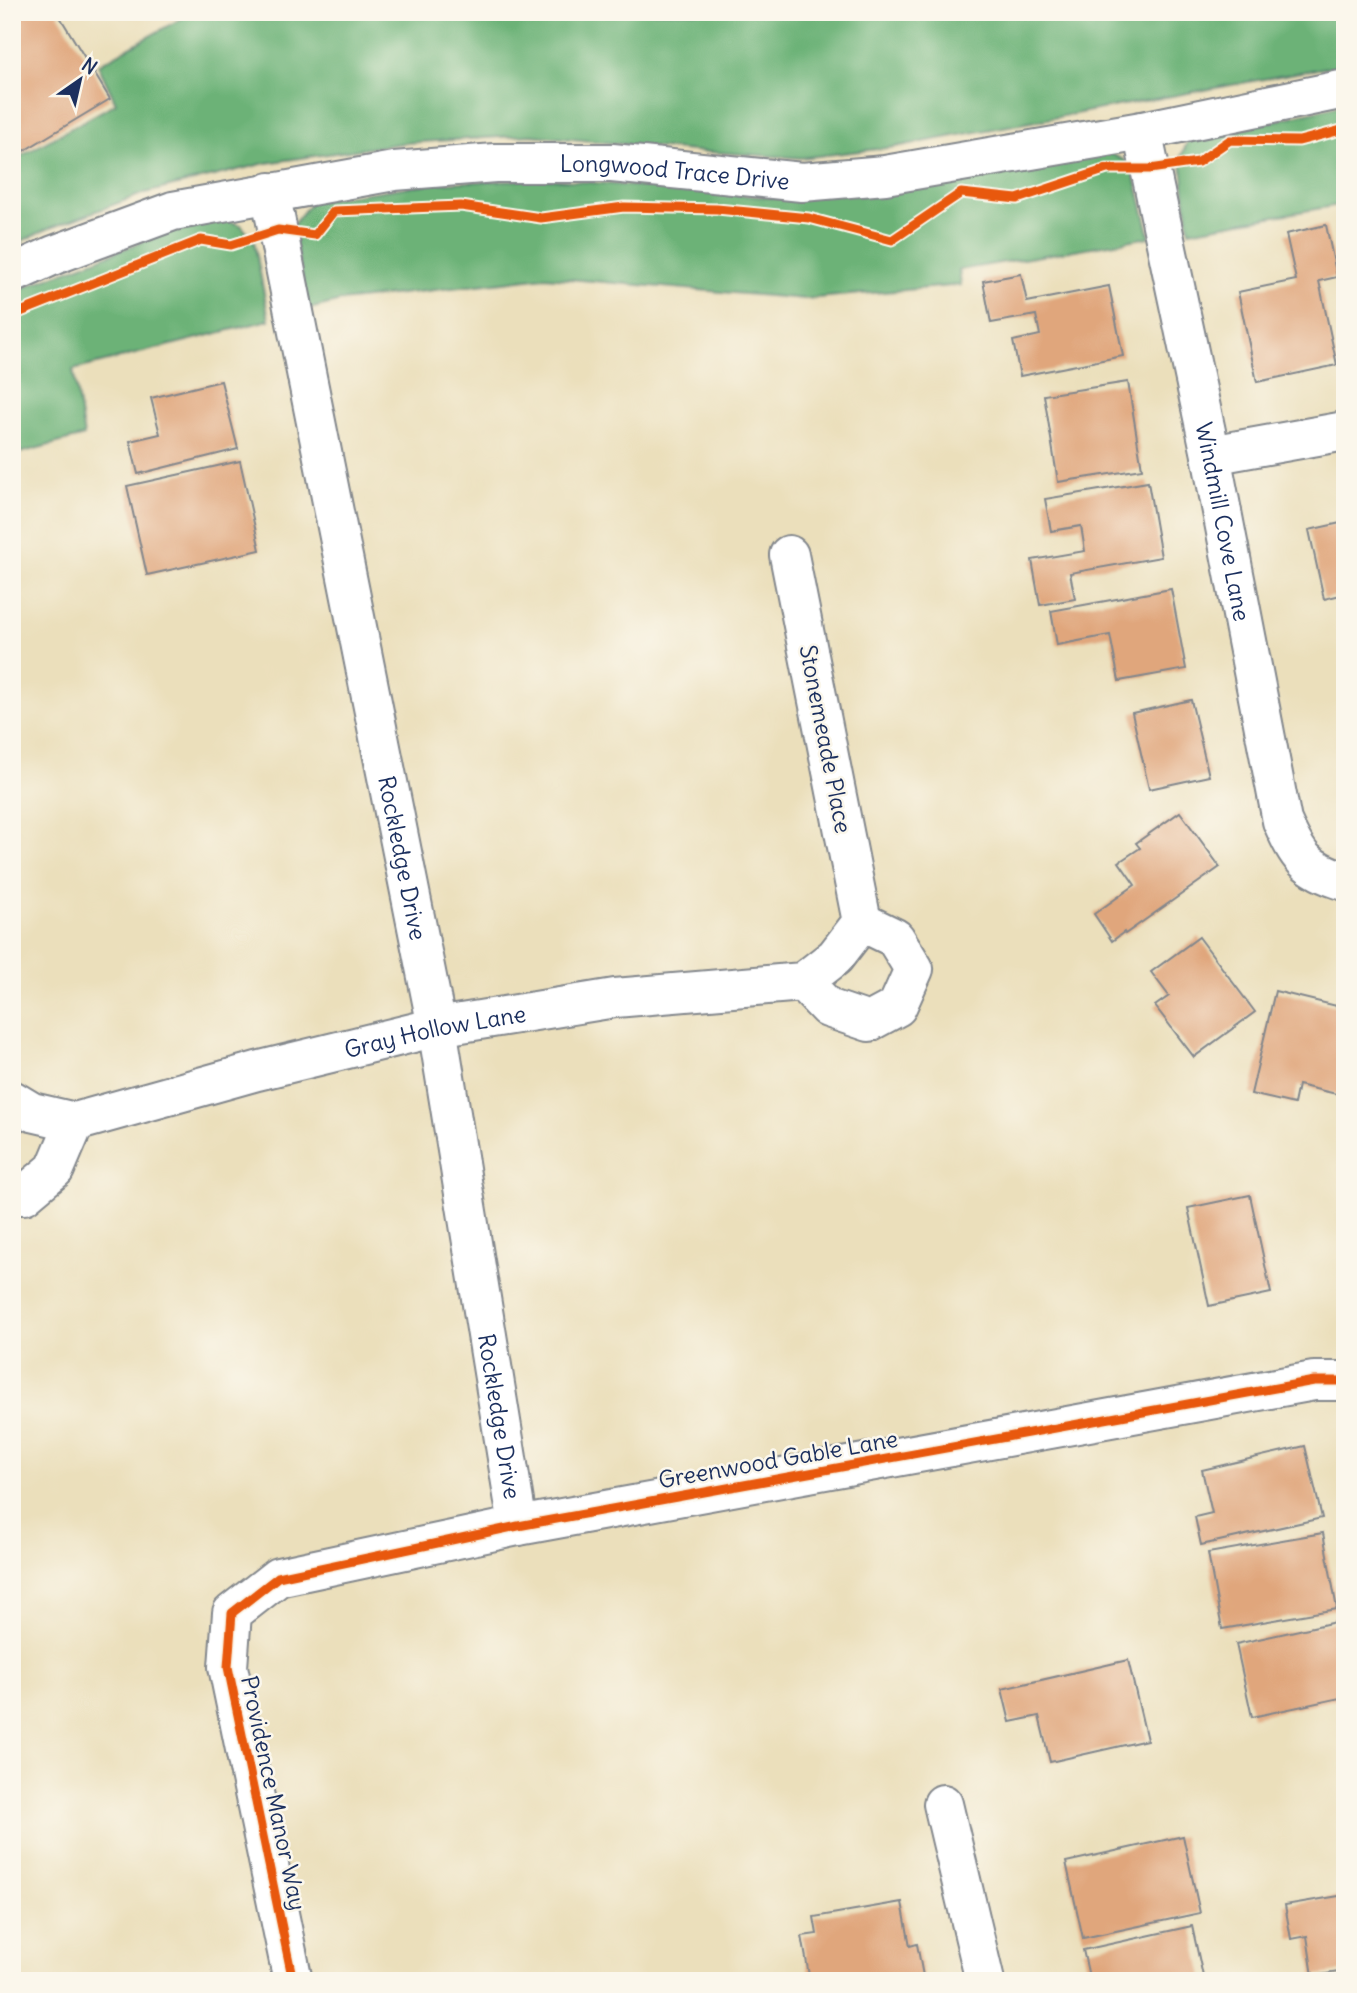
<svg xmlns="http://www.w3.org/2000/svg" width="1357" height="1993" viewBox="0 0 1357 1993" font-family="Delius,sans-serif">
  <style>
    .forest { fill: #6cb277; stroke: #44706a; stroke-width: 2 }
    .building { fill: #e0a67b }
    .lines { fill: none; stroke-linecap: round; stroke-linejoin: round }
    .street-casing { stroke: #83878c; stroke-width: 42 }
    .secondary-casing { stroke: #83878c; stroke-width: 42 }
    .street { stroke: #fff; stroke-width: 38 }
    .secondary { stroke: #fff; stroke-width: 38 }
    .cycleway-casing { stroke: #fbf7ec; stroke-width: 13 }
    .cycleway { stroke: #e8590c; stroke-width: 9 }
    .labels { text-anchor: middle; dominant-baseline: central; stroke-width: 5; stroke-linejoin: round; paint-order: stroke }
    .street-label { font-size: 23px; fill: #1b2f5e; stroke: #fbf7ec }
  </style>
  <rect width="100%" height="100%" fill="#fbf7ec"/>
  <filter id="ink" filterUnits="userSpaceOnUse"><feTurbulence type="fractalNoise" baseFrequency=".0143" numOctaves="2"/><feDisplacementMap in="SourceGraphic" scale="14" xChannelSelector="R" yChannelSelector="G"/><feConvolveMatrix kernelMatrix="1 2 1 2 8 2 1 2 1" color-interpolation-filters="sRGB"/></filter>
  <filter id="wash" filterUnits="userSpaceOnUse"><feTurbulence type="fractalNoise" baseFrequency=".00686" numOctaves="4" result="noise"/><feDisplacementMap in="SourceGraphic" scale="28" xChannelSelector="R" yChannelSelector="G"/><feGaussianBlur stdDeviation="1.57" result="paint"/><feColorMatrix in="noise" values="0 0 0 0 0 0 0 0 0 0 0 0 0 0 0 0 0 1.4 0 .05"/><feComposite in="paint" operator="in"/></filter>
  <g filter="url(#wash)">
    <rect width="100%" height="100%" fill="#ebdfbb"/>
    <g class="forest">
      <polygon points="193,12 398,12 424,17 438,12 1345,12 1345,64 895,147 801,158 693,151 531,135 404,143 266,163 145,193 45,230 12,246 12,161 116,103 98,65"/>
      <polygon points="1345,104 1345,204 1189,231 1181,157 1188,141"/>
      <polygon points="1109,153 1132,164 1150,237 959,270 961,285 805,299 545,277 341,301 309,309 292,226 312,201 435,183 551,179 776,198"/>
      <polygon points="223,219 241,225 254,241 269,320 73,370 84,436 12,455 12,292 173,230"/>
    </g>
    <g id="blocks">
      <g class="building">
        <polygon points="12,12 57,12 110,99 12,158"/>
        <polygon points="1326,225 1337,277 1319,281 1337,365 1257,382 1238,292 1296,280 1286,234"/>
        <polygon points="1021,274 1027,302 1109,286 1123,356 1020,376 1013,341 1040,335 1036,315 991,323 983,281"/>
        <polygon points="221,381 238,449 138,474 130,441 160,434 151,398"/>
        <polygon points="1128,382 1142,469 1058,482 1044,395"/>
        <polygon points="240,461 260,550 147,575 127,486"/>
        <polygon points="1148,482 1161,557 1070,573 1075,599 1040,605 1032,560 1085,551 1081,526 1051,531 1045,499"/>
        <polygon points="1345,522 1345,594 1324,599 1309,530"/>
        <polygon points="1171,589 1186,669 1119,681 1110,635 1057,645 1051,611"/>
        <polygon points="1191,700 1209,776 1149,789 1132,713"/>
        <polygon points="1180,812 1220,867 1125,934 1124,932 1112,941 1094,914 1135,885 1119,862 1140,848 1136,843"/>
        <polygon points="1199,937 1255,1012 1194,1057 1155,1006 1169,996 1151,972"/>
        <polygon points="1275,991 1345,1008 1345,1043 1340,1062 1345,1063 1345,1096 1298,1085 1294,1104 1251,1094"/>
        <polygon points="1250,1195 1271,1293 1209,1306 1188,1208"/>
        <polygon points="1305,1446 1322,1518 1201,1545 1195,1517 1212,1513 1202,1470"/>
        <polygon points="1323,1533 1337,1609 1222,1629 1208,1553"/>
        <polygon points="1340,1621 1345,1642 1345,1697 1252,1717 1236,1644"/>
        <polygon points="1128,1660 1147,1740 1050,1762 1039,1716 1010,1722 1002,1689"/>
        <polygon points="1183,1836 1200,1913 1083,1938 1066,1862"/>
        <polygon points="1345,1895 1345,1971 1313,1976 1307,1936 1291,1939 1285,1905"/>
        <polygon points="902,1902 910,1946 917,1944 923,1976 894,1981 889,1981 888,1976 857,1981 810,1981 802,1936 817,1934 814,1917"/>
        <polygon points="1192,1926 1204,1981 1090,1981 1083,1950"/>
      </g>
    </g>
  </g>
  <g filter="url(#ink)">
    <use href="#blocks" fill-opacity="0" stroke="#83878c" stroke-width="2"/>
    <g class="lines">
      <g class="street-casing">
        <g id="street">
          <path id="s1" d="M 1142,131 L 1211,455 L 1282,821 C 1298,857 1305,869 1345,881"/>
          <path id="s2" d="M 270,192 L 437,1027 L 518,1526"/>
          <polyline points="1211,455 1345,431"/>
          <polyline points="803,982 828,1008 869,1022 897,1007 914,969 895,938 862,922"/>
          <path id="s3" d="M 12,1100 L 32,1112 L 75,1122 L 257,1071 L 437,1027 L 615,998 L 803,982 L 835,957 L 862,922 L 789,555"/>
          <polyline points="12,1195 24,1195 55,1169 75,1122"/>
          <polyline points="943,1804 985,1981"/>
          <polyline points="293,1981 228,1667 232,1613 278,1577 518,1526 1314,1381 1345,1381"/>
        </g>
      </g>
      <g class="secondary-casing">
        <g id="secondary">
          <path id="s4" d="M 12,274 L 54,255 L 173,211 L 394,171 L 495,163 L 612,163 L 802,182 L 885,175 L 1142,131 L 1345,89"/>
        </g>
      </g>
      <use href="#street" class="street"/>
      <use href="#secondary" class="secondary"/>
      <g class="cycleway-casing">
        <g id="cycleway">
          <polyline points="13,315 201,240 231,245 278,230 315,235 334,211 461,206 541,218 624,207 717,209 809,218 892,240 961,193 1017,199 1107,169 1150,169 1198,162 1230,140 1299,141 1345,129"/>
          <polyline points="293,1981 228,1667 232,1613 278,1577 518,1526 1314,1381 1345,1381"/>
        </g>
      </g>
      <use href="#cycleway" class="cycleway"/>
    </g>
  </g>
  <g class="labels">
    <g class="street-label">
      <text stroke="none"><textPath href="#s4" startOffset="679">Longwood Trace Drive</textPath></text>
      <text stroke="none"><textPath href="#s1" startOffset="399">Windmill Cove Lane</textPath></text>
      <text transform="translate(826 739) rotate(79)">Stonemeade Place</text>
      <text stroke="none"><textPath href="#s2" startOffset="679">Rockledge Drive</textPath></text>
      <text stroke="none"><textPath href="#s3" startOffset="439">Gray Hollow Lane</textPath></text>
      <text stroke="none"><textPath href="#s2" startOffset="1246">Rockledge Drive</textPath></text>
      <text transform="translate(778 1459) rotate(-10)">Greenwood Gable Lane</text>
      <text transform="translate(274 1793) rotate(78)">Providence Manor Way</text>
    </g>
  </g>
  <rect width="1357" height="1993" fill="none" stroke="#fbf7ec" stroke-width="42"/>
  <g transform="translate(80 80) rotate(34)" stroke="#fbf7ec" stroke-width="5" paint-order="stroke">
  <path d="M0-5L12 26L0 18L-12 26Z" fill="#1b2f5e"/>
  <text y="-10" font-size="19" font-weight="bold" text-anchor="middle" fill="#1b2f5e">N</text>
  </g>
</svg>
